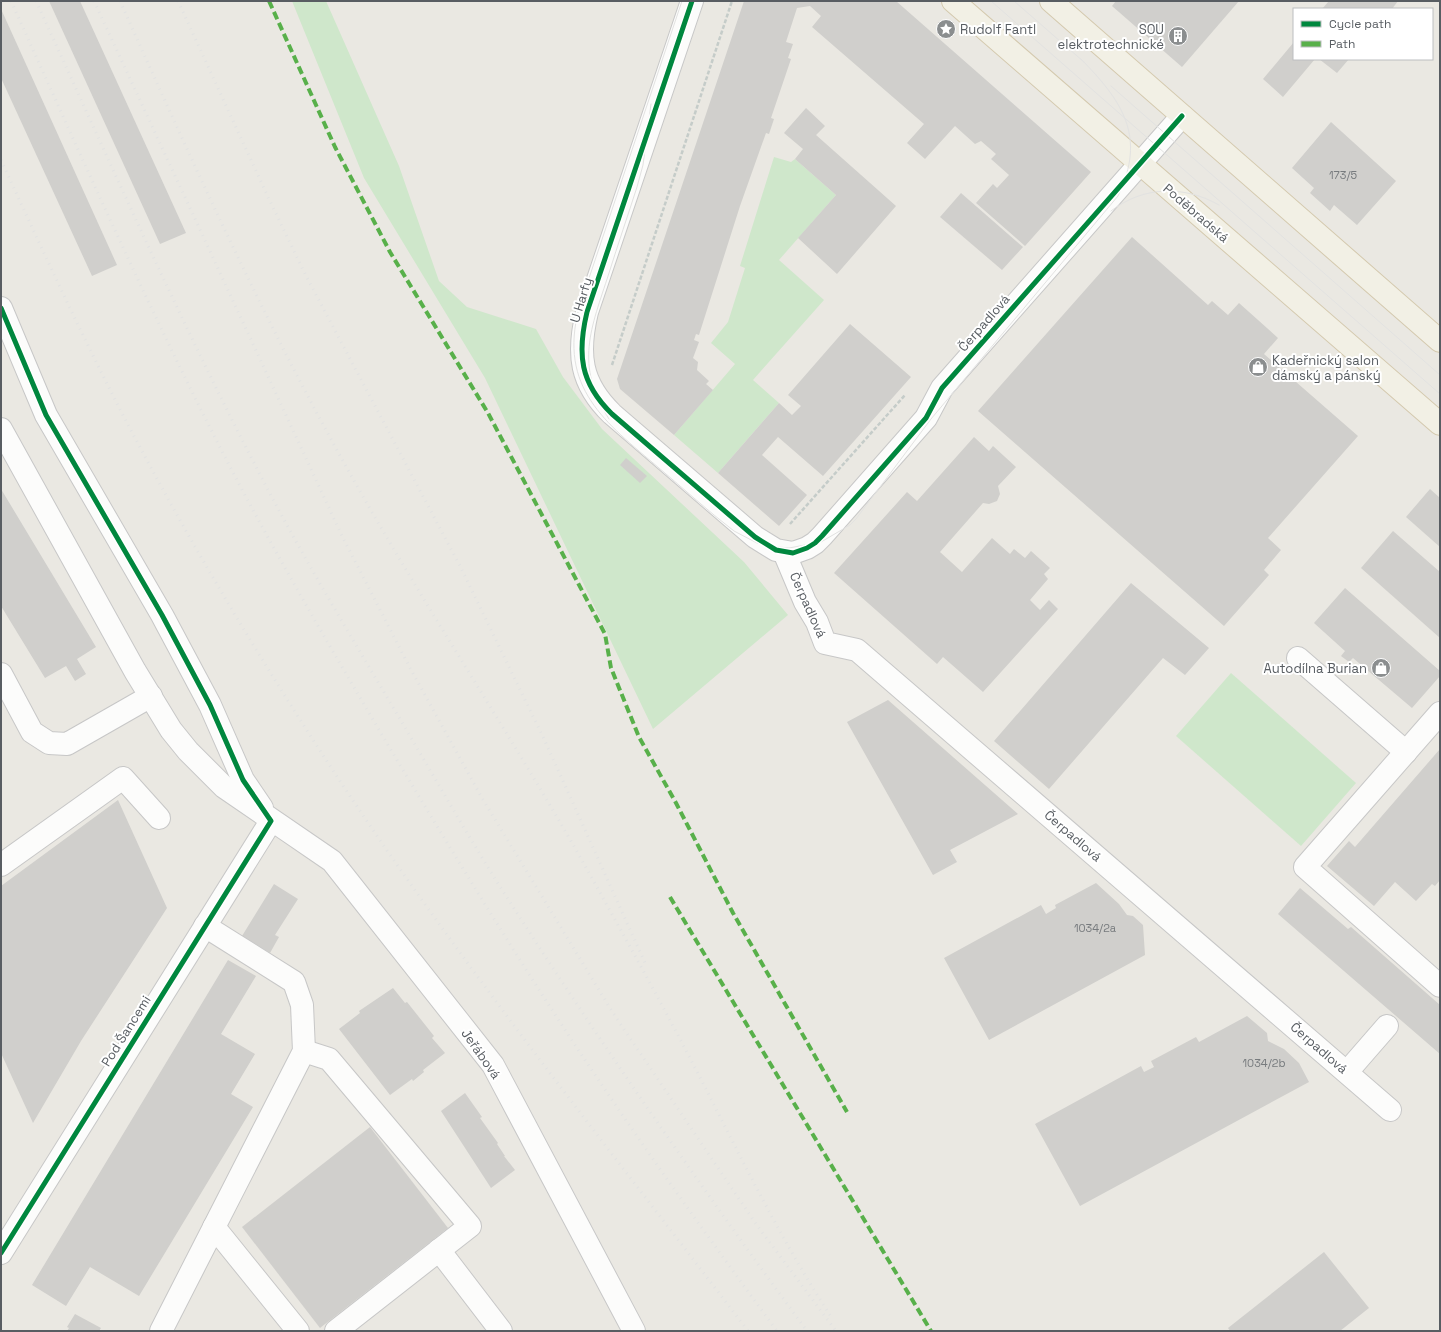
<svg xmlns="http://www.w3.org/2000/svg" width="1441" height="1332" viewBox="0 0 1441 1332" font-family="'Space Grotesk',sans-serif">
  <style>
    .green { fill: #cfe7cb }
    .building { fill: #d0cfcc }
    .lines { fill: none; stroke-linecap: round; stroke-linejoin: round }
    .minor-casing { stroke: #c7c7c7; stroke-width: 24 }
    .major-casing { stroke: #d4c9ae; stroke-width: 24 }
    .path { stroke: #c5ccc9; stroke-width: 2.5; stroke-dasharray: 4 2; stroke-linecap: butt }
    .minor { stroke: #fcfcfb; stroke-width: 22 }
    .major { stroke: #f2f0e5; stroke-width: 22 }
    .tram { stroke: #e2e2e1; stroke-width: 1 }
    .rail { stroke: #e2e2e1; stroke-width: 3; stroke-dasharray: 1 5; stroke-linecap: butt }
    .quiet { stroke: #58b04a; stroke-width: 4; stroke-dasharray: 8 4; stroke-linecap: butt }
    .cycleway-casing { stroke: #fff; stroke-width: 8 }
    .cycleway { stroke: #00873e; stroke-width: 5 }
    .labels { text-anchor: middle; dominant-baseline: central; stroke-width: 4; stroke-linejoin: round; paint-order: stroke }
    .number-label { font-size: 11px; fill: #777b7e }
    .poi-label { font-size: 13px; fill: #585d62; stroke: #fff; text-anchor: start }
    .street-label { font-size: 13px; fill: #585d62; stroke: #fff }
  </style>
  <rect width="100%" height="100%" fill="#eae8e2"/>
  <g class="green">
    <polygon points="292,1 326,1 399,166 439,281 467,307 536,329 563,377 602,429 744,562 788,615 653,729 485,378 364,178"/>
    <polygon points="774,157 791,162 795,159 836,195 779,260 824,300 753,380 779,403 718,473 674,435 735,364 711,343 728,322 745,268 740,266"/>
    <polygon points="1231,673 1356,783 1301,846 1176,736"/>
  </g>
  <g class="building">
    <polygon points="49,1 80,1 186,233 160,244"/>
    <polygon points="744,1 896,1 1091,172 1025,246 976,203 993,184 997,188 1009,175 991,159 996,154 981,141 975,144 955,126 925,159 907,143 924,124 812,27 821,16 810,6 797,8 786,42 793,44 788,58 791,59 771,118 774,119 769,134 766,133 740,206 699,335 696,334 694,340 699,342 693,358 698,362 697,370 709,381 706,384 713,390 674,435 620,389 617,379"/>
    <polygon points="1116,1 1239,1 1182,67 1112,6"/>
    <polygon points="1329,1 1398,1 1392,9 1322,9"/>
    <polygon points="1,9 117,265 92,276 1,78"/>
    <polygon points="1294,42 1294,59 1315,59 1283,97 1263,79"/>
    <polygon points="1319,59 1349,59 1337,73"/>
    <polygon points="806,108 825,126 816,135 896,206 837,274 798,238 836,195 795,159 803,149 784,133"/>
    <polygon points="1331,122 1396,181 1357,225 1334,205 1330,211 1310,193 1314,188 1292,168"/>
    <polygon points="961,193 1023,247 1002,270 940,217"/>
    <polygon points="1132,237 1208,305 1212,301 1228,315 1239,303 1278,338 1264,354 1358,436 1268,538 1281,550 1264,570 1269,575 1224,626 978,411"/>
    <polygon points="850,324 911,377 823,476 778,437 762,455 807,495 779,526 718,473 779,403 792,415 801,406 788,395"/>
    <polygon points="974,437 989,451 993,446 1016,467 998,486 1000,494 997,501 989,504 983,503 940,552 962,572 992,538 1010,554 1014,549 1025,558 1031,551 1050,568 1044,574 1048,579 1030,600 1040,610 1049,600 1058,609 983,692 943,657 937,664 834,573 907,492 917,501"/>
    <polygon points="626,458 647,476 640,483 620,465"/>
    <polygon points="1,489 96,647 77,659 86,674 75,681 66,666 45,678 1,606"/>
    <polygon points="1430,489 1440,498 1440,547 1406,517"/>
    <polygon points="1393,531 1440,572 1440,638 1361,568"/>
    <polygon points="1131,583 1209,648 1185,675 1163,658 1049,789 994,741"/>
    <polygon points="1345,588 1440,671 1440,676 1412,708 1353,658 1349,662 1341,656 1345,651 1314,623"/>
    <polygon points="888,700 1018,814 950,850 957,862 933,875 847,722"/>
    <polygon points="1440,749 1440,880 1435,886 1432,884 1416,901 1395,882 1374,906 1327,866 1349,841 1355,847"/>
    <polygon points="118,800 167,908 81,1041 33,1123 1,1053 1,886"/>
    <polygon points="1096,883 1119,904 1127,915 1133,916 1143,925 1145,955 989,1040 944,958 1041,905 1046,914 1056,908 1055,905"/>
    <polygon points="274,884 298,899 275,935 279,937 270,953 242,936"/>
    <polygon points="1300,888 1348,929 1351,927 1440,1005 1440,1054 1278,914"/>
    <polygon points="228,960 256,976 221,1034 255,1054 231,1094 253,1107 139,1296 90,1267 66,1306 32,1285"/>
    <polygon points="393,988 405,1003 407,1002 434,1036 432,1038 445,1053 423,1070 424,1072 413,1081 412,1079 390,1095 339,1029 360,1013 359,1011"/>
    <polygon points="1247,1016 1267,1033 1268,1041 1284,1049 1299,1063 1309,1082 1080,1206 1035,1124 1141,1066 1144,1072 1154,1067 1151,1061 1196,1037 1199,1042"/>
    <polygon points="465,1093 482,1117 480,1118 498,1143 497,1144 505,1156 504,1156 515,1170 491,1188 441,1111"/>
    <polygon points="370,1127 448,1228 320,1328 242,1227"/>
    <polygon points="1324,1252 1369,1308 1340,1331 1230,1331 1228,1328"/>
    <polygon points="75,1314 101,1328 99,1331 67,1331 69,1328 67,1327"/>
  </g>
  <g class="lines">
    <g class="minor-casing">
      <g id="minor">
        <path d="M 692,1 L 587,312 C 577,354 580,383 612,414 L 755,537 L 776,550 L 793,553 L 807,548 L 815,543 L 822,536 L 926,418 L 942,388 L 1182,116"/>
        <polyline points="1,308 46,415 162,615 210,705 243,780 262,808"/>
        <polyline points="1,429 135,671 171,730 188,751 224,787 332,861 493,1065 634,1331"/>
        <polyline points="784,552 805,602 817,622 825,643 857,650 1390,1110"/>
        <polyline points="1298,658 1406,752"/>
        <polyline points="1,674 32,732 49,743 67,744 151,696"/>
        <polyline points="1440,713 1305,867 1440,986"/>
        <polyline points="1,865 123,778 159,818"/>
        <polyline points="304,1051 329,1059 470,1226 336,1331"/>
        <polyline points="1347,1072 1387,1026"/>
        <polyline points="214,1227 298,1331"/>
        <polyline points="439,1250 501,1331"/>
        <polyline points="1,1253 271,821"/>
        <polyline points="161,1331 304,1051 302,1005 294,982 205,926"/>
      </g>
    </g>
    <g class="major-casing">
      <g id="major">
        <polyline points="953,1 1440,424"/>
        <polyline points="1051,1 1440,341"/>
      </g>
    </g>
    <g class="path">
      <polyline points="612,365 732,1"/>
      <polyline points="790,524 905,395"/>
    </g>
    <use href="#minor" class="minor"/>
    <use href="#major" class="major"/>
    <g class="tram">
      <path d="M 682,1 L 579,308 C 558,388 605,422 659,468 C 684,489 708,511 734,531 L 757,543 L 768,546 L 789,548 L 821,542 L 850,525 L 856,519 L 931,419 L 1118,196 C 1147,136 1122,101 1081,59"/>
      <polyline points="991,1 1440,394"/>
      <polyline points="1014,1 1084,62"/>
      <polyline points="1111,86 1440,375"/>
      <path d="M 1111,211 C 1143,186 1184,185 1219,205"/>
      <path d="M 609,419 C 574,364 591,329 609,273 C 618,244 628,215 637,187 L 643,165 L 651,104"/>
    </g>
    <g class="rail">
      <path d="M 11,1 C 81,156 150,312 228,463 C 278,559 333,652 388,745 C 436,825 484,904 534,982 C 610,1101 693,1217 777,1331"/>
      <path d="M 36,1 C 107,156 176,312 254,463 C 299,551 350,635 400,719 C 433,775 465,831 499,885 C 596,1037 700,1186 807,1331"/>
      <polyline points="94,1 342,536 410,668 482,798 613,1013 756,1224 836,1331"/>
      <path d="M 120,1 C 190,157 260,312 343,461 C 417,595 503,722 579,855 C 617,923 655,991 691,1060 C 736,1147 778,1236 832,1318"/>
      <polyline points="178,1 268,197 305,274 460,566 544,739 646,965"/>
      <path d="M 1,160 C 41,247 81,334 125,419 C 179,522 238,623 301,721 C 436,934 595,1130 748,1331"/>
    </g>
    <g class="quiet">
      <polyline points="269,1 335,147 390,252 488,413 605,634 611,668 639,737 676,803 733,913 847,1112"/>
      <polyline points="670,897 931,1331"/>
    </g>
    <g class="cycleway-casing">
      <g id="cycleway">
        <path d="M 692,1 L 587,312 C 577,354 580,383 612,414 L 755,537 L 776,550 L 793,553 L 807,548 L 815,543 L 822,536 L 926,418 L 942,388 L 1182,116"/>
        <polyline points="1,308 46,415 162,615 210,705 243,780 271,821 1,1253"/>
      </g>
    </g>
    <use href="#cycleway" class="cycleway"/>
  </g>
  <defs>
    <g id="sight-disc" transform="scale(1)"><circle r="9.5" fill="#8b8e8f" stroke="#fff"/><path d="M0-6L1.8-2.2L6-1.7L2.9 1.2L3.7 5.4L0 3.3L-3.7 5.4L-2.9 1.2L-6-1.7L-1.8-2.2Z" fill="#fff"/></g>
    <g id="building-disc" transform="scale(1)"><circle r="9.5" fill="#8b8e8f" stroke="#fff"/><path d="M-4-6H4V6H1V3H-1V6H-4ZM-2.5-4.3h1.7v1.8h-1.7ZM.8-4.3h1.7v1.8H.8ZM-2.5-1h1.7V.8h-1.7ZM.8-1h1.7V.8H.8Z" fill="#fff"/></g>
    <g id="shop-disc" transform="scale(1)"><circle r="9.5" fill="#8b8e8f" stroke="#fff"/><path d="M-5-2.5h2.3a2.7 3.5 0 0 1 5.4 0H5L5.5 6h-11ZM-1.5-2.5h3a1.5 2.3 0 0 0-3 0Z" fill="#fff"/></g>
  </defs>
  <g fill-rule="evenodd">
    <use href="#sight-disc" x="946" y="29"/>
    <use href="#building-disc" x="1178" y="36"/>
    <use href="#shop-disc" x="1258" y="367"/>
    <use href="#shop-disc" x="1381" y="668"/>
  </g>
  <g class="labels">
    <g class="number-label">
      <text x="1343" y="175">173/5</text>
      <text x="1095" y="928">1034/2a</text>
      <text x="1264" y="1063">1034/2b</text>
    </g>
    <g class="poi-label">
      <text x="960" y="29">Rudolf Fantl</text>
      <text x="1164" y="29" text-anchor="end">SOU<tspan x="1164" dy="15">elektrotechnické</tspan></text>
      <text x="1272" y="360">Kadeřnický salon<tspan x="1272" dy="15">dámský a pánský</tspan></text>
      <text x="1367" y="668" text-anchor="end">Autodílna Burian</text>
    </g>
    <g class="street-label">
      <text transform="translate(1196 213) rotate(41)">Poděbradská</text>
      <text transform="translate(581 300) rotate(-73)">U Harfy</text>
      <text transform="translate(984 323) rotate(-49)">Čerpadlová</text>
      <text transform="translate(808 605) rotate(66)">Čerpadlová</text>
      <text transform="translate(1073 836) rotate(41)">Čerpadlová</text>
      <text transform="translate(126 1031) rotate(-58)">Pod Šancemi</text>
      <text transform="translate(1319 1048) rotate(41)">Čerpadlová</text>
      <text transform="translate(481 1054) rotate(55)">Jeřábová</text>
    </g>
  </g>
  <rect width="1441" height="1332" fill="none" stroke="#585d62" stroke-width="4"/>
  <rect x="1293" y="8" width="140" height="52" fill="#ffffff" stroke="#bcbec0"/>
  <rect x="1301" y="21" width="20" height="6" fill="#00873e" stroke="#bcbec0"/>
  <text x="1329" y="28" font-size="12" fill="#585d62">Cycle path</text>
  <rect x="1301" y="41" width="20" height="6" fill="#58b04a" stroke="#bcbec0"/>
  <text x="1329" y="48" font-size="12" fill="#585d62">Path</text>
</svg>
